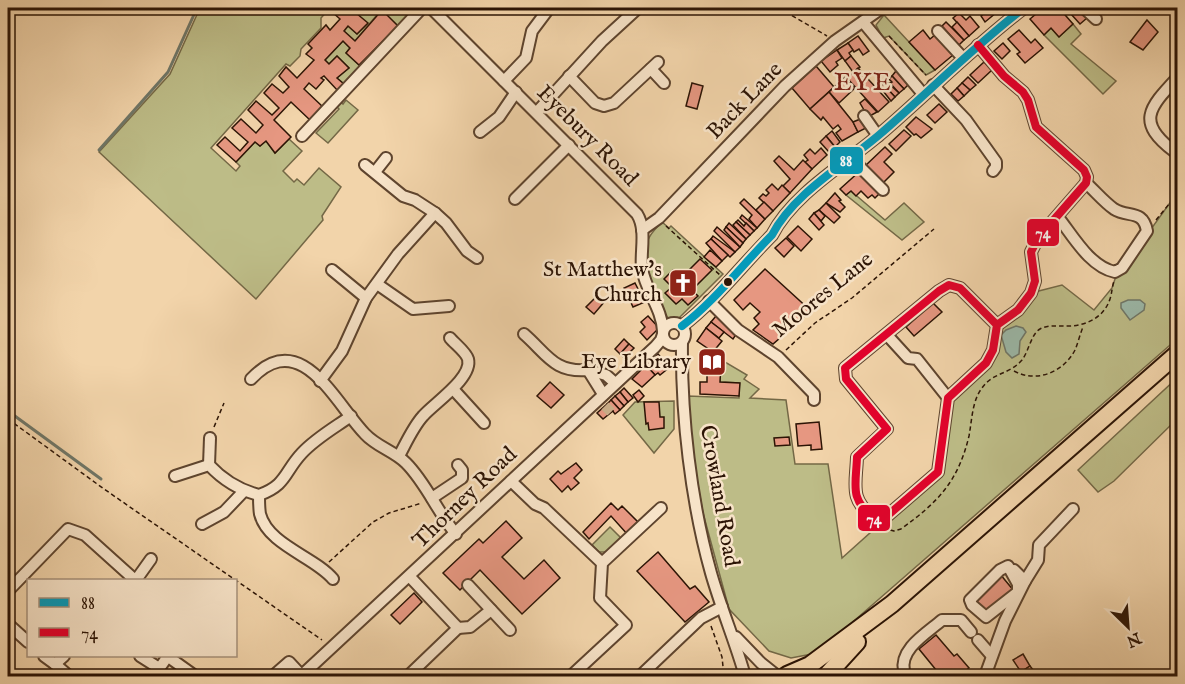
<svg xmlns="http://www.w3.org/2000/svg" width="1185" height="684" viewBox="0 0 1185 684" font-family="'IM FELL English',serif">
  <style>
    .green { fill: #bdbc87; stroke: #746846; stroke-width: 1.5 }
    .water { fill: #9bb8a8; stroke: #6f7667; stroke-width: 1.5 }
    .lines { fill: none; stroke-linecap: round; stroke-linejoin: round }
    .stream { stroke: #6f7667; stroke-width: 3 }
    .building { fill: #e69781; stroke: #2c1405; stroke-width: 1.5 }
    .minor-tunnel { stroke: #caae89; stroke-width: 10; stroke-dasharray: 10 5; stroke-linecap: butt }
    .minor-casing { stroke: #5e442e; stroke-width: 14 }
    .highway-casing { stroke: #2c1405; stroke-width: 20 }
    .path { stroke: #2c1405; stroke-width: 1.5; stroke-dasharray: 4.5 3; stroke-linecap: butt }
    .minor { stroke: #f7e3c8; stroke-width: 10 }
    .highway { stroke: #f2d4aa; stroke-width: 16 }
    .bus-1-casing { stroke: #f7e3c8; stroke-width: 12 }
    .bus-2-casing { stroke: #f7e3c8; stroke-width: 12 }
    .bus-1 { stroke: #049aba; stroke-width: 8 }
    .bus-2 { stroke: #e4002b; stroke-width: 8 }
    .bus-dot { fill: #2c1405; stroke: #f7e3c8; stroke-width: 2 }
    .labels { text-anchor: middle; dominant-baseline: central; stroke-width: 5; stroke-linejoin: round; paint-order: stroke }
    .street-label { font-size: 22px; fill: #2c1405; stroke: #f7e3c8 }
    .poi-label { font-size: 22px; fill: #2c1405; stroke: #f7e3c8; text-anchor: end }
    .quarter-label { font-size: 26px; letter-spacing: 1.5px; fill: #7a1f14; stroke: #f7e3c8 }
    .line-badge { stroke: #f7e3c8; stroke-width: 2 }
    .badge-label { font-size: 16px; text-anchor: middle; font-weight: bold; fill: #fff }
  </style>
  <rect width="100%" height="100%" fill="#f2d4aa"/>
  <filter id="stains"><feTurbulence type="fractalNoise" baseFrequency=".00333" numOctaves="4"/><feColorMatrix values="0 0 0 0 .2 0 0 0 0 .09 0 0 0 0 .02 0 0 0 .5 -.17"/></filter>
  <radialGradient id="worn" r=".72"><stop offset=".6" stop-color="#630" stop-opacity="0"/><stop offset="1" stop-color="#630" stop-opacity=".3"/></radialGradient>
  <g class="green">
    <polygon points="200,8 330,8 321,18 321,28 301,49 300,56 290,66 286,64 211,148 236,171 240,166 236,162 255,142 260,146 266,141 275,153 289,139 302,151 283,171 294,182 297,179 304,185 319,168 341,187 322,216 323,220 256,299 99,152 170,74"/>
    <polygon points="350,8 404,8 407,16 398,26 381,10 355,41 344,31 348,26 357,34 367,24"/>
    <polygon points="884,15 935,70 926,75 889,36 883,38 876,25"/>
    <polygon points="1073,24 1081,34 1071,44 1116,81 1103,94 1044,35 1051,28 1059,37"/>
    <polygon points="343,41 350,48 346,53 360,66 344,84 337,78 349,68 337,56 329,64 325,60"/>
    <polygon points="346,100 358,110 328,143 316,133 339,109 336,106 340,101 343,104"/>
    <polygon points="851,191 885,220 904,203 924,222 902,240 846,195"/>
    <polygon points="1177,193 1177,339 847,627 812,654 791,658 769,651 729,609 703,513 693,458 688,396 739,398 739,383 720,382 720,359 747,375 744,379 759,389 750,398 786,400 795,464 828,464 842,558 938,472 948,398 993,350 997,325 1031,293 1062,285 1094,310 1112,288 1115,279"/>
    <path d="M 662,222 L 669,228 L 671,226 L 723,274 L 676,321 L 671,320 L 667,317 C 656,296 635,259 650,236 C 653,231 658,226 662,222 Z"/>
    <polygon points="1177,378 1177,419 1114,481 1098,492 1078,470"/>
    <polygon points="674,401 674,429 654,453 623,415 635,402"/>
    <polygon points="610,527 622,539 607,552 599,552 592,545"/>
  </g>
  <g class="water">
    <polygon points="1128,300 1140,300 1145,304 1144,310 1130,320 1121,308 1121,303"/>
    <polygon points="1016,326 1023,328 1026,332 1020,341 1019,354 1012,358 1006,352 1001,335 1006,330"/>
  </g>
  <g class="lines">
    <g class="stream">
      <polyline points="99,150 168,72 197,8"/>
      <polyline points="8,411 101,479"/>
    </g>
  </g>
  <g class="building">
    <polygon points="335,8 350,8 368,23 357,34 348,26 344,31 355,41 382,10 398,26 359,65 346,53 350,48 343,41 325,60 329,64 337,56 349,68 337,78 344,84 338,91 324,76 321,78 324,80 316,89 309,83 304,89 323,107 311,121 291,102 274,120 291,137 275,153 266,141 260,146 255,142 236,162 217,145 225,137 240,151 248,142 232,128 241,119 256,133 263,125 248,110 256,101 272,115 279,108 264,93 272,84 283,93 289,87 279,76 286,67 297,78 314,60 306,54 312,48 308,44 326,25 330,30 340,19 331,11"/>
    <polygon points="982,8 1002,8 985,22 981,16 986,12"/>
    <polygon points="1043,8 1059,8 1073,24 1059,37 1051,28 1044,35 1030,19"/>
    <polygon points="1078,8 1087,18 1080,24 1071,14"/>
    <polygon points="959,13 966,20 970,16 979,27 969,36 953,18"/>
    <polygon points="1147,20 1158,32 1143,50 1130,42"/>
    <polygon points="946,22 964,40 959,45 942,26"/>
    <polygon points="957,22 969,36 964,40 952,27"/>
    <polygon points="923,30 930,39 935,35 953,55 935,70 909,42"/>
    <polygon points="1019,30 1031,43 1035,39 1043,48 1025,63 1017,54 1020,52 1008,39"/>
    <polygon points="858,36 869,51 863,55 859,49 854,52 848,43"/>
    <polygon points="848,43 853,50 849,53 851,56 845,61 837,50"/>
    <polygon points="1003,43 1010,51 1002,59 994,51"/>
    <polygon points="837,50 842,58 836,62 838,65 830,72 821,61"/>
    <polygon points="851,56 860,67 853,72 845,61"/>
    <polygon points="984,62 992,70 978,83 970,75"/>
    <polygon points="816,66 834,87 810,109 792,88"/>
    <polygon points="858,68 889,102 878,112 847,78"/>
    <polygon points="896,71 908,85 904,89 892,76"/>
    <polygon points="892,76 904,89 899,93 890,83 892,82 889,79"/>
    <polygon points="845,77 855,88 839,103 829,92"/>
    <polygon points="968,77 976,85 970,90 962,83"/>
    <polygon points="886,81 899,93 895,97 883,84"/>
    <polygon points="692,83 703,86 697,109 686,106"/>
    <polygon points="962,83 970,90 964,96 957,88"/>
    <polygon points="883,84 895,97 891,101 880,87"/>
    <polygon points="957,88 964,96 958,101 951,94"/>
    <polygon points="829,92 853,122 858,132 842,141 836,133 841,129 838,125 833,129 823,117 821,120 810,109"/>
    <polygon points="865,99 877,112 868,117 860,103"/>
    <polygon points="939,104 947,112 935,123 927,115"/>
    <polygon points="916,117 932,129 921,138 916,134 914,135 906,127"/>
    <polygon points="863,118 868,127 858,132 853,122"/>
    <polygon points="904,130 911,136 896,151 889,144"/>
    <polygon points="832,131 840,142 835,147 826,136"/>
    <polygon points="826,136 835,147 829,152 820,142"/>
    <polygon points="885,147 892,154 884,162 894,172 882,184 864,167"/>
    <polygon points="821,148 827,155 812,169 805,162 808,160 804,155 810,149 815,154"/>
    <polygon points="779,156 794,170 803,160 812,169 790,193 783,186 790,179 774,161"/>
    <polygon points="860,171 881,192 875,198 872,195 868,198 861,191 856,196 851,191 846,195 840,189"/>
    <polygon points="772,184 778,190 782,185 790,193 773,211 759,198 763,194 766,196 769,193 766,190"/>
    <polygon points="835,193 841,200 839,201 845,207 840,212 826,203"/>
    <polygon points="744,199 765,219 757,228 749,219 752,215 740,203"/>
    <polygon points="764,202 773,211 765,219 756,210"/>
    <polygon points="826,203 840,217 834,223 819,210"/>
    <polygon points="819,210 825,216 821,221 814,213"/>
    <polygon points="814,213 824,225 819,230 809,219"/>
    <polygon points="742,215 757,228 754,231 740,218"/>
    <polygon points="738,220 744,226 746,223 754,231 750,235 736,222"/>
    <polygon points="736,222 750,235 746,239 733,225"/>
    <polygon points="729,223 746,239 743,243 726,227"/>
    <polygon points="798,226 812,239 801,251 787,237"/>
    <polygon points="717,227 740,247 735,252 714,231"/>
    <polygon points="726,227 743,243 740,247 724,230"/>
    <polygon points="713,236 735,252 730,257 711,239"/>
    <polygon points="786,238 794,246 784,257 775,248"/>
    <polygon points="711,239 728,255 722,261 706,243"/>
    <polygon points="710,250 722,261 716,267 704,257"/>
    <polygon points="700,259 712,270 692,290 698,296 688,305 682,299 676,304 665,293 672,287 664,279 673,270 681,278"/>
    <polygon points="765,269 811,311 773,344 753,330 759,324 754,318 760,312 750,303 743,310 734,300"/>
    <polygon points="635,283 639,291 628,296 624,288"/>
    <polygon points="639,291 645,302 633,307 628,296"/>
    <polygon points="598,295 605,301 594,314 586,307"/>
    <polygon points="933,303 942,312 914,336 906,327"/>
    <polygon points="648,316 659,328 647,340 640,332 645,327 641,322"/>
    <polygon points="716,316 737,333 733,339 711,322"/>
    <polygon points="711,322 724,332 719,338 706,328"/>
    <polygon points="706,328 722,341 713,352 697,341"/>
    <polygon points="624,339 629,344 620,354 615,349"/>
    <polygon points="629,344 634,348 624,358 620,354"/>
    <polygon points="658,354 670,367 660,375 658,373 655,375 646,365"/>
    <polygon points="707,362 721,363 720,382 740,383 739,396 700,394 700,382 707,382"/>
    <polygon points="646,365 655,375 642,387 632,379"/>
    <polygon points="550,382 564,395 551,408 537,396"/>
    <polygon points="624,388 633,398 628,402 620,392"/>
    <polygon points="639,390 644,396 638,402 633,395"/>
    <polygon points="620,392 628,402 624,406 615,396"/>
    <polygon points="615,396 624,406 620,410 611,400"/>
    <polygon points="611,400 620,410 615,414 607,404"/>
    <polygon points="644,402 659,402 660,417 664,417 664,428 649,430 648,423 646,424"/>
    <polygon points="607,404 613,411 603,419 597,413"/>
    <polygon points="819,422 822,449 811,450 811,445 798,446 796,424"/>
    <polygon points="789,437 790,445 775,446 774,438"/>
    <polygon points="576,463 582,470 574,478 579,483 571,490 568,486 562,492 550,479 558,471 561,474"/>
    <polygon points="611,503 618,510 622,506 640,524 628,535 611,516 589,539 583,532"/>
    <polygon points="506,521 522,538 502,557 524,579 544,560 560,578 522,614 480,570 460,590 443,573 479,539 483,543"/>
    <polygon points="658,552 690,589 695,586 709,602 685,622 637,571"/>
    <polygon points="1000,574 1014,591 987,614 973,598"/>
    <polygon points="414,593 422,602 400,624 391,615"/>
    <polygon points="936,635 954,656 957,654 969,668 959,676 941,676 919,649"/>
    <polygon points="1023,654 1030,666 1021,672 1013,660"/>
    <polygon points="1030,666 1038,676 1024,676 1021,672"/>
  </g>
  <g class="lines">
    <polyline class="minor-tunnel" points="605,406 611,412"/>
    <g class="minor-casing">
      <g id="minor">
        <path d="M 431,8 L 637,214 C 647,230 640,252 642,269 C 646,291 662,309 663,331"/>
        <polyline points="1084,8 1096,19"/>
        <polyline points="863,22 923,94"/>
        <polyline points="938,31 963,58"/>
        <path d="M 978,45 L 1004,76 L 1023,92 L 1028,100 L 1036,127 L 1084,170 L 1087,177 L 1086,183 L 1038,238 L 1031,252 L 1035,281 L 1031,293 L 1018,310 L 997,325 L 960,288 L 949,285 L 939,291 L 845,368 L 846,379 L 887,429 L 857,457 C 856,486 849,499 874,518 L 887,516 L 938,472 L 948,398 L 986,363 L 993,350 L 997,325"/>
        <polyline points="651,69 664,83"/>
        <polyline points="569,76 595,103 604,106 614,103 658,62"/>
        <polyline points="504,81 526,58 532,31 547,11"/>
        <polyline points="933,85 966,120 996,162 996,167 993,171"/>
        <polyline points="537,112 602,41 638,8"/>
        <polyline points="864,116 878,136"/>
        <polyline points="480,132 499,117 516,92"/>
        <polyline points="302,136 422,8"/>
        <path d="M 1175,152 C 1135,122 1149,108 1178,77"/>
        <polyline points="850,157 883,190"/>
        <polyline points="365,165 403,196 415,200 435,213 446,223 467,251 477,258"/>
        <polyline points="375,172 386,158"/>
        <polyline points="515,199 569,145"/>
        <path d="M 1058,217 C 1073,236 1090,267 1115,272 L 1122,268 L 1147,231 C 1143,209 1128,218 1114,209 C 1104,202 1095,191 1086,183"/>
        <polyline points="642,230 659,218 785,86 835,41 882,8"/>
        <polyline points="332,270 366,298"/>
        <polyline points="377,284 413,309 449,306"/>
        <polyline points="709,301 738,330 778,357 814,394 814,400"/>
        <circle cx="674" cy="334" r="11"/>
        <path d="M 682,326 C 715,301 742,265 772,235 C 793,194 845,164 879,135 C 928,93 973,47 1024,8"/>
        <path d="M 524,334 C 547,354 554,373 588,370"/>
        <polyline points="887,335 908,358 917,359 948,398"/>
        <path d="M 682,342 C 681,415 691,502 711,573 C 721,608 735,641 745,676"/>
        <path d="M 251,379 C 301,326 335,403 365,434 C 377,447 394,451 406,463 C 427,484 437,512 456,534"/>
        <polyline points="320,381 342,351 366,298 398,254 435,213"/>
        <polyline points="453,389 484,423"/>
        <polyline points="603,394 588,370 606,375 615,383"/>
        <path d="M 399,456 C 406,443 413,427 423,416 C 433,404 473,378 468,359 C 466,352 455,344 450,338"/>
        <polyline points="209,465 210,438"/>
        <path d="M 175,476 L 209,465 C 223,480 239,490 259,495 C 287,485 284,472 302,453 C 316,438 334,428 351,416"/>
        <polyline points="511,481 535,504 544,508 602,563"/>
        <path d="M 259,495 C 259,501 259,508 260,514 C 268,545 315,557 333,579"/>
        <polyline points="432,498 462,478 462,470 458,465"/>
        <polyline points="202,524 224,512 244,491"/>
        <polygon points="1008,566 1018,584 1018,592 986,617 972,605 970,600 1000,570"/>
        <polyline points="410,577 458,628"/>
        <polyline points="136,580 151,559"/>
        <polyline points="1025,581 1038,560 1039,545 1073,509"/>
        <polyline points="468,585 510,630"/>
        <polyline points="8,591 68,529 85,535 135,580"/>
        <polyline points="8,624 28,642"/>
        <polyline points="458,628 470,627 491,610"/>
        <polyline points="736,637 761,663 776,675"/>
        <polyline points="978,640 991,655"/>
        <polyline points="44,656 55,664 64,656"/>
        <polyline points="140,656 159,668"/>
        <polyline points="167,656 195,676"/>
        <polyline points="55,664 69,676"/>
        <path d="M 904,671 C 899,649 927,633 942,620 L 961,620 L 971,632"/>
        <polyline points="154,676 168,656"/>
        <polyline points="273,676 289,662 302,676"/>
        <polyline points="301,676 655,347 661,340 663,334"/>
        <polyline points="408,676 458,628"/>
        <polyline points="571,676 626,625 600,598 602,563 661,508"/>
        <polyline points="640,676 701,618 722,607"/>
        <polyline points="985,676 1005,621 1025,581 1014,570"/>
        <polyline points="1013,676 1014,676"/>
      </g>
    </g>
    <g class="highway-casing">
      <g id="highway">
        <polyline points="787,675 810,665 892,604 1178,353"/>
        <polyline points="826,676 857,642"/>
      </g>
    </g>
    <g class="path">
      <polyline points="779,8 827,36"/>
      <polyline points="889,36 926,75"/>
      <polyline points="1156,220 1178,193"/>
      <polyline points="666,226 720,275"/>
      <polyline points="786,350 815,323 852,298 934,229"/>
      <path d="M 1014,371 C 1036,383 1063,373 1075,350 C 1078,343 1080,334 1083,327"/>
      <polyline points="8,419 104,489 322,640"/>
      <polyline points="214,427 224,403"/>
      <path d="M 883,528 L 894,531 L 901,529 C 938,502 958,482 969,436 C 972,420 972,401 982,388 C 993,372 1009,375 1022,360 C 1029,351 1031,334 1040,329 C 1047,325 1055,326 1063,326 C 1082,327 1103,320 1110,299 C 1112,293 1112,287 1114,281"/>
      <polyline points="329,562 373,522 389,513 422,503"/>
      <polyline points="711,626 722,657 724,676"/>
    </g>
    <use href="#minor" class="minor"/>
    <use href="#highway" class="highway"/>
    <g class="bus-1-casing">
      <path id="bus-1" d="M 682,326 C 715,301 742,265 772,235 C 793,194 845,164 879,135 C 928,93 973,47 1024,8"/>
    </g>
    <g class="bus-2-casing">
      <path id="bus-2" d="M 978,45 L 1004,76 L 1023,92 L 1028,100 L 1036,127 L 1084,170 L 1087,177 L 1086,183 L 1038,238 L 1031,252 L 1035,281 L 1031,293 L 1018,310 L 997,325 L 960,288 L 949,285 L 939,291 L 845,368 L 846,379 L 887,429 L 857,457 C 856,486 849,499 874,518 L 887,516 L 938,472 L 948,398 L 986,363 L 993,350 L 997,325"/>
    </g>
    <use href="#bus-1" class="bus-1"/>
    <use href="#bus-2" class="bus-2"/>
  </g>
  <defs>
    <g id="church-square" transform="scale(1.5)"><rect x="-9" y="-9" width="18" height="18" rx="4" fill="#8f2418" stroke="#f7e3c8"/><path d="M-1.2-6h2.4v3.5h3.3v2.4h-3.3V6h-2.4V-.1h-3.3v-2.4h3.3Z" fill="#fff"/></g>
    <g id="library-square" transform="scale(1.5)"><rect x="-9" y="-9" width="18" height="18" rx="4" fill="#8f2418" stroke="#f7e3c8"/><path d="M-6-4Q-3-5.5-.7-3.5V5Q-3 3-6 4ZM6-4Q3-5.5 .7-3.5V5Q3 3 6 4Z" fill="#fff"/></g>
  </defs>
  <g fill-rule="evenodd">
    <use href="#church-square" x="683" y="283"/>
    <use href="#library-square" x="712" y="362"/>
  </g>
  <circle class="bus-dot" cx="728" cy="282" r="5"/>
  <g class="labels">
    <g class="street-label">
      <text transform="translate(745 101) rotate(-46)">Back Lane</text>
      <text transform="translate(587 136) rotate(45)">Eyebury Road</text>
      <text transform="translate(823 295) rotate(-39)">Moores Lane</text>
      <text transform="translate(719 496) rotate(80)">Crowland Road</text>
      <text transform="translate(465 498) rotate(-44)">Thorney Road</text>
    </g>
    <g class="poi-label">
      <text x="662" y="270">St Matthew's<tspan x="662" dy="25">Church</tspan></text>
      <text x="691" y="362">Eye Library</text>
    </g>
    <g class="quarter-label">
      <text x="863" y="82">EYE</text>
    </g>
  </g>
  <g class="line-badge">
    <rect x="829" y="146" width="35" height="29" rx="6" fill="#049aba"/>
    <rect x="1026" y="218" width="34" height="29" rx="6" fill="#e4002b"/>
    <rect x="857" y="504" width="34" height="28" rx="6" fill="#e4002b"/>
  </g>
  <g class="badge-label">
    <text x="846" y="166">88</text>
    <text x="1043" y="238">74</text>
    <text x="874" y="524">74</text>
  </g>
  <rect width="1185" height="684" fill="none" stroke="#f2d4aa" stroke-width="30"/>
  <rect x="9" y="9" width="1167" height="666" fill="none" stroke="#2c1405" stroke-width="3"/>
  <rect x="15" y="15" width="1155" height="654" fill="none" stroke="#2c1405" stroke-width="1.5"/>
  <rect x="27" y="579" width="210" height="78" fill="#f7e3c8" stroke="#a6907a" stroke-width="1.5"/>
  <rect x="39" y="598" width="30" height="9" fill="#049aba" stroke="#a6907a" stroke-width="1.5"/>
  <text x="81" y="609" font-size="18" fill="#2c1405">88</text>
  <rect x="39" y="628" width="30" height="9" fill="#e4002b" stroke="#a6907a" stroke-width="1.5"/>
  <text x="81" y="639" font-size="18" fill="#2c1405">74</text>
  <g transform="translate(1128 627) rotate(155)" stroke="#f7e3c8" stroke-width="4.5" paint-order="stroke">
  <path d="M0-4.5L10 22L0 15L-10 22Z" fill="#2c1405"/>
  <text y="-9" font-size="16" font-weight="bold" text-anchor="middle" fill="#2c1405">N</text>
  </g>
  <rect width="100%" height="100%" filter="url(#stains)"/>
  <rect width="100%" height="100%" fill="url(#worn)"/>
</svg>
